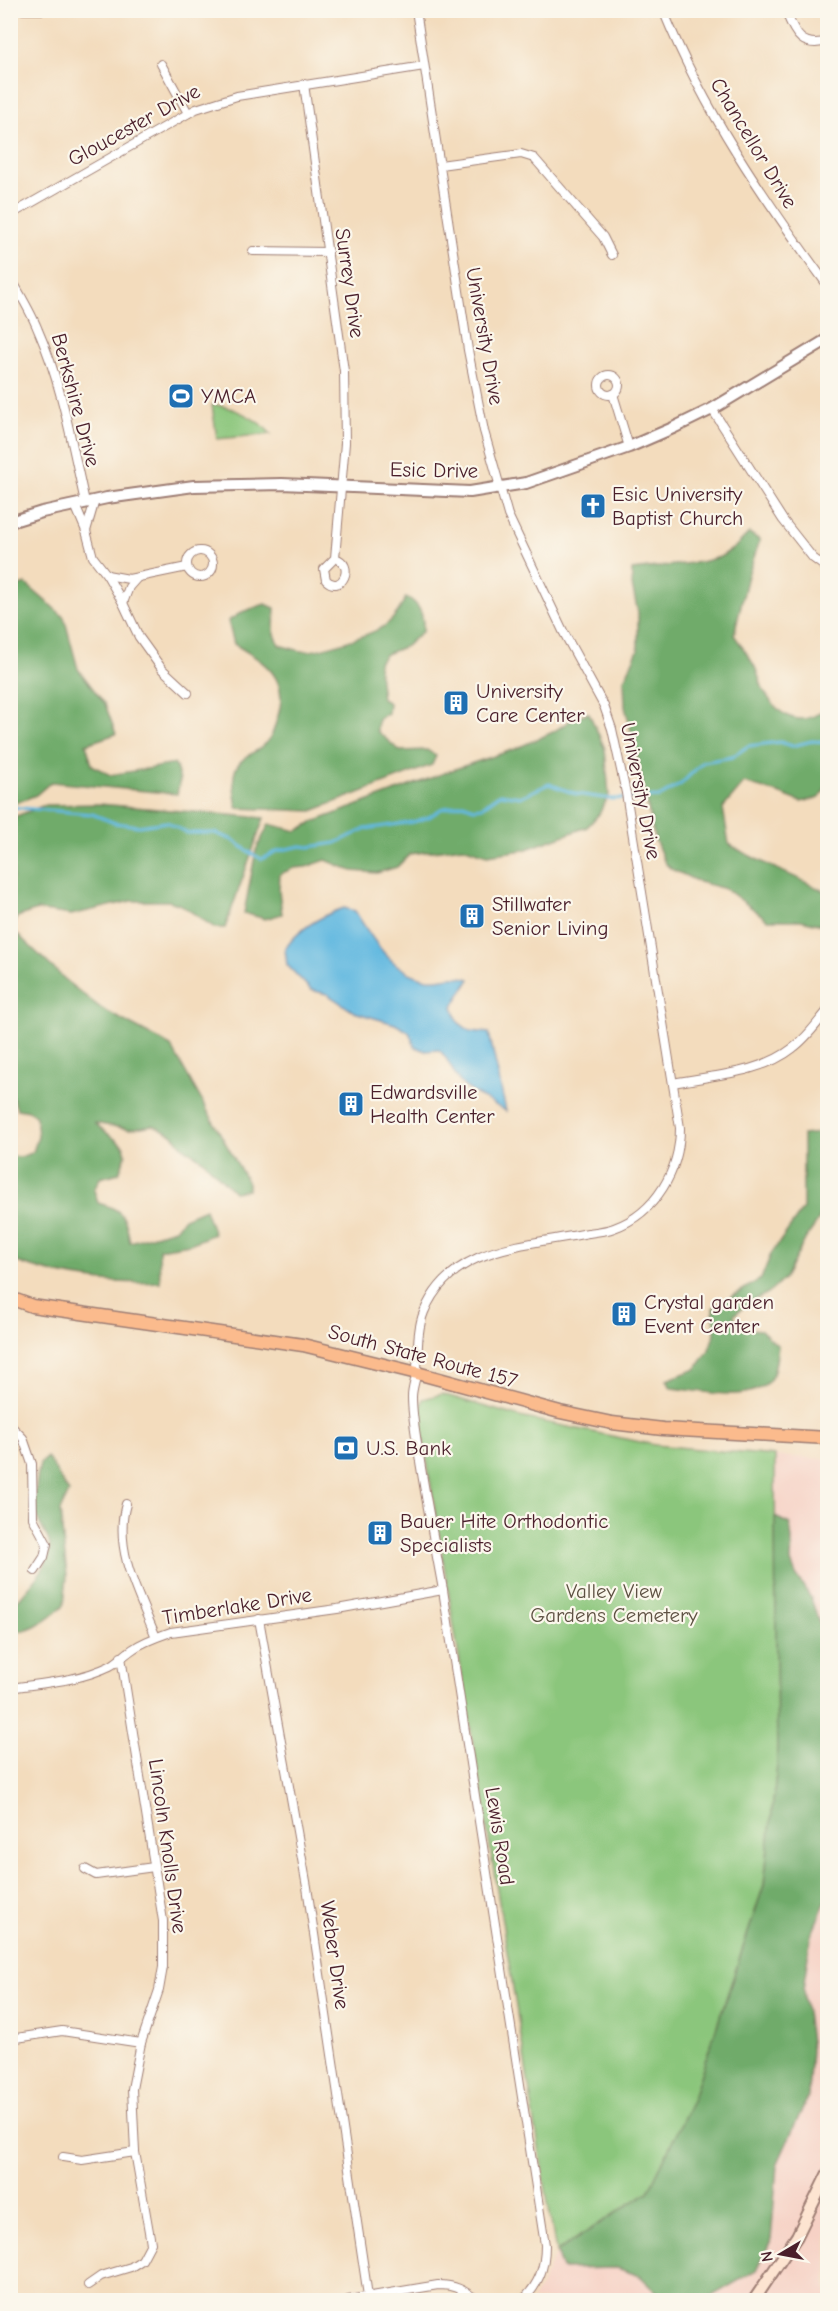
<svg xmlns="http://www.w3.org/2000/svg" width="838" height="2311" viewBox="0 0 838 2311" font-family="'Comic Neue',sans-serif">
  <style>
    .built { fill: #f6d1c5 }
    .green { fill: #8bc67b; stroke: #6a7253; stroke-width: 1.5 }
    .forest { fill: #70ab6b; stroke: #5d654b; stroke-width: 1.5 }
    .water { fill: #63b9e0; stroke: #566c86; stroke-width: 1.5 }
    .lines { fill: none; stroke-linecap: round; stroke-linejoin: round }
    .stream { stroke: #63b9e0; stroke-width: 3 }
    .minor-casing { stroke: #9e7e74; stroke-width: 10 }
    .tertiary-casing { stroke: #9e7e74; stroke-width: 14 }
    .secondary-casing { stroke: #9e7e74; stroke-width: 14 }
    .primary-casing { stroke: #9e7e74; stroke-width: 15 }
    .minor { stroke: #fff; stroke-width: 8 }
    .tertiary { stroke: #fff; stroke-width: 10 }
    .secondary { stroke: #fde4d1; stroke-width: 10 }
    .primary { stroke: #fbbb8d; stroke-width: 12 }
    .labels { text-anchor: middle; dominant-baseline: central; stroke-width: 4.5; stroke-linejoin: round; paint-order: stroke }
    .street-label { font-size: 21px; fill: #4a1f2b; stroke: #fbf7ec }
    .poi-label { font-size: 21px; fill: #4a1f2b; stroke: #fbf7ec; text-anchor: start }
    .park-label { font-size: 21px; fill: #5e5143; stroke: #fbf7ec }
  </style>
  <rect width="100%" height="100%" fill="#fbf7ec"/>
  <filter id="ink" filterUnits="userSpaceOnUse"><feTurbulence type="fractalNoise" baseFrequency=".0167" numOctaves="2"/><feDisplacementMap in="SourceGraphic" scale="12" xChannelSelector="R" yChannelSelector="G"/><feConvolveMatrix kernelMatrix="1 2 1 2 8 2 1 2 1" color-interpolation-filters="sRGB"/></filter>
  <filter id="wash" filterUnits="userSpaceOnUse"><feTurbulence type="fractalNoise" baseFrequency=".008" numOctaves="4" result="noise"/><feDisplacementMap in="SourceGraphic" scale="24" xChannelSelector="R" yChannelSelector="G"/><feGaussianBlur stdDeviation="1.35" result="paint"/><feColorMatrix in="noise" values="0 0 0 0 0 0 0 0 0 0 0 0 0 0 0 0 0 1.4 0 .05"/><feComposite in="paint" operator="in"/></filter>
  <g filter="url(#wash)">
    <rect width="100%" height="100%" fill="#f3dcbd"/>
    <polygon class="built" points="775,1456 827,1459 827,2300 531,2300 539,2289 556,2252 648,2192 692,2101 764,1885 777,1765"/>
    <g class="green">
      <path d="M 212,405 C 231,405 258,419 271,434 L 217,439 Z"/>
      <polygon points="442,1394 520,1417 655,1445 775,1456 777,1765 764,1885 692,2101 648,2192 556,2252 419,1412 423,1399"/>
    </g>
    <g class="forest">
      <path d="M 749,533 L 760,540 L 748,575 L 734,635 C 741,645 749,656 755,667 C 758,674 760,682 763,689 C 779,718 800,729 827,708 L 827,786 L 819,798 L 801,802 L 778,793 L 744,783 L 723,808 L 729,844 C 760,864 795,875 827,893 L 827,926 L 801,920 L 768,920 L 726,889 L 699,882 L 671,869 L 665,863 L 654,837 L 638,760 L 625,707 L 624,680 L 638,650 L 638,613 L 632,585 L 632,570 L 701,562 L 720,557 L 734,548 Z"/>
      <polygon points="26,584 64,617 78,669 105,704 116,734 86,744 92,765 110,775 175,764 180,780 177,794 51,782 36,795 11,805 11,588"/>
      <path d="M 406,597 C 420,604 424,615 423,631 L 406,646 L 386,654 L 378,663 L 382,699 L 389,703 L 388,713 L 378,719 L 377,731 L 400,751 L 427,750 L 436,756 L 432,765 L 312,811 L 237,808 C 236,797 231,782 235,771 C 239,757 255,754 265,744 C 272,739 274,728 277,719 C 291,678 266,663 234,644 L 228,621 L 242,612 L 265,604 L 275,608 L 274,631 L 279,645 C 287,647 295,650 302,651 C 316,653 377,633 387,624 C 396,617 401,607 406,597 Z"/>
      <polygon points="589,713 605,749 609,795 599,814 587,827 524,850 487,855 463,847 410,854 397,867 377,873 352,871 326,860 306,867 294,868 280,874 279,891 282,914 265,919 244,913 256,850 269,824 297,831 313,822 455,769 515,749 553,732 577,716"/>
      <path d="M 99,804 L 264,818 L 225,928 L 215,928 L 181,905 L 169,901 L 131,901 L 71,915 L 37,910 L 17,917 L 13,930 L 70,984 L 102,1009 L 171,1046 L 248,1183 L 248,1190 L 234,1192 L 203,1160 L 183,1147 L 172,1134 L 153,1125 L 129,1129 L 94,1123 L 124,1146 L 126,1155 L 119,1173 L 100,1178 L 94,1190 L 98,1203 C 125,1210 125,1217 130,1242 L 175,1229 L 184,1218 L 205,1209 L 214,1234 L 190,1244 L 159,1249 L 160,1282 C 108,1285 60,1278 11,1260 L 11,1156 L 21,1157 L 33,1152 L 38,1136 L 36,1117 L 29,1111 L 17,1109 L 11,1094 L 10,887 C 17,869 11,869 10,853 C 10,841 10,829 11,818 L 45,805 Z"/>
      <path d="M 827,1132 L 827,1203 L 818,1221 L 806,1238 L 785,1278 L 770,1292 L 750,1302 L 734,1315 L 738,1328 L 761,1330 L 778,1346 C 777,1354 776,1366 773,1374 C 759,1407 699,1390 671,1388 L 667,1380 L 696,1369 L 708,1352 L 715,1333 L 713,1308 L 761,1279 L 771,1254 L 803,1209 L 803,1135 Z"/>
      <path d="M 47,1457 C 56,1469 60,1481 69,1492 L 60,1511 L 67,1576 L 64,1605 C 48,1620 33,1630 11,1633 L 11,1601 L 19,1599 C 31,1584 57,1559 48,1539 C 43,1530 36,1519 35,1509 C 33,1497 38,1475 40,1463 Z"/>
      <polygon points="775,1517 790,1524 792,1540 791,1562 796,1575 811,1598 821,1628 828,1675 828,1896 811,1935 803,1990 811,2049 808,2096 777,2165 771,2240 757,2270 705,2300 665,2300 640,2276 617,2268 562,2269 556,2252 648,2192 692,2101 764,1885 777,1765"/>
    </g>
    <path class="water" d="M 344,908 L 355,911 C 374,941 391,972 428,979 C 443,981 450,973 470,979 L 453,1006 L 458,1022 L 470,1031 L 489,1033 L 506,1111 C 495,1105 473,1093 464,1086 C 452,1076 451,1060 439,1050 L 426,1051 L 415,1047 L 409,1032 L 395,1024 L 354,1012 L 327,994 L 311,990 L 287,965 L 285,949 C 299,928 321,916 344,908 Z"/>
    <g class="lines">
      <polyline class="stream" points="10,807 92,814 115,823 139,826 167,822 187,833 215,833 233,840 252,854 262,859 277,851 301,846 309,847 336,843 365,829 413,822 429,817 441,809 463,804 474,808 482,807 500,794 520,797 549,784 576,794 611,799 659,797 681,784 703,762 732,757 748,746 780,742 792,746 812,741 828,742"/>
    </g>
  </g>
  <g filter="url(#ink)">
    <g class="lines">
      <g class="minor-casing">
        <g id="minor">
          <polyline points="23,10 62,10"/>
          <path d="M 416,10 L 468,350 L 484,431 L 508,515 L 563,631 L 604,706 L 612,729 L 626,793 L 680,1128 C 680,1170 656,1213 614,1228 C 606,1231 596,1232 588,1233 C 527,1246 452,1244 424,1312 C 417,1329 418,1351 417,1370 C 416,1379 412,1388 412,1397 C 412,1416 416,1436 419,1455 C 426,1501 435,1545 443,1590 L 545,2245 C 545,2268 539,2284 523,2300"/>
          <path d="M 663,10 C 705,113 763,197 828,286"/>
          <path d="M 785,10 C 795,32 799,49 828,41"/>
          <polyline points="161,64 188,113"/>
          <path d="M 304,84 L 344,371 L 345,443 L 335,558 L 324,569 L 326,580 C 342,595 356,564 335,558"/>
          <polyline points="440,165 521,154 534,158 603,237 612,255"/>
          <polyline points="10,215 196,109 237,96 424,66"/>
          <polyline points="253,251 328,252"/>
          <path d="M 10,277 C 20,294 31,312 38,330 C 62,384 72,445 85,502"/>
          <circle cx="609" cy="385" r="10"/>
          <polyline points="613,394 629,447"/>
          <polyline points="712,409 783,520 813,558 828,569"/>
          <polyline points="75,505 86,531 93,557 107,575 123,603 139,637 162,669 188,693"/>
          <polyline points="86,531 95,500"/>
          <circle cx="200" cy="564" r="13"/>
          <polyline points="107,575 129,579 187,567"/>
          <polyline points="123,603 129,587 137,578"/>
          <path d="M 673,1083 C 713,1075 760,1074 793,1048 C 807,1038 817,1023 828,1010"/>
          <polyline points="10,1425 23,1438 32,1464 33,1518 47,1544 44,1557 35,1571"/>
          <path d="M 126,1504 C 113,1549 139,1596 156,1637"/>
          <polyline points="259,1619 307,1887 368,2296"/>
          <path d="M 10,1688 C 44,1683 79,1681 110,1666 C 118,1662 125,1654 133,1649 C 144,1641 157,1637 171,1632 L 337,1609 L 443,1590"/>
          <polyline points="85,1869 96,1875 154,1867"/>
          <polyline points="10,2039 62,2031 141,2043"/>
          <polyline points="63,2157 82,2160 135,2152"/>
          <polyline points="88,2285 101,2276 131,2267 142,2260 151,2243 135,2152 132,2089 141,2043 159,1990 163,1967 163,1921 121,1657"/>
          <path d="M 348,2300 L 438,2285 C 455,2285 464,2290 477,2300"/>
        </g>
      </g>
      <g class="tertiary-casing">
        <polyline id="tertiary" points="10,522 42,512 107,498 194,486 282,484 470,492 526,483 629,447 673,428 712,409 828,339"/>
      </g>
      <g class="secondary-casing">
        <polyline id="secondary" points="754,2300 797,2236 828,2173"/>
      </g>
      <g class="primary-casing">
        <polyline id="primary" points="10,1298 32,1306 303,1345 417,1373 560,1412 612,1423 663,1429 828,1438"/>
      </g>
      <use href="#minor" class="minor"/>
      <use href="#tertiary" class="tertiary"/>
      <use href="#secondary" class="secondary"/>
      <use href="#primary" class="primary"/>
    </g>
  </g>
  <defs>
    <g id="stadium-square" transform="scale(1.35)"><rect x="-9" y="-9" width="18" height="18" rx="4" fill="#1f6fb2" stroke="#fbf7ec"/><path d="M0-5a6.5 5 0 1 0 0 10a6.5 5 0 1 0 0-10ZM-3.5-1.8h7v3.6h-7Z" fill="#fff"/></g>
    <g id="church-square" transform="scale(1.35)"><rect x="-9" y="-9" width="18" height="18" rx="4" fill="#1f6fb2" stroke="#fbf7ec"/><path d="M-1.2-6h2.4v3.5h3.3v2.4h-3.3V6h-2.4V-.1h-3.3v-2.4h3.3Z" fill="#fff"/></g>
    <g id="building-square" transform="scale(1.35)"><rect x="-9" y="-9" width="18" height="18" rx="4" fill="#1f6fb2" stroke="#fbf7ec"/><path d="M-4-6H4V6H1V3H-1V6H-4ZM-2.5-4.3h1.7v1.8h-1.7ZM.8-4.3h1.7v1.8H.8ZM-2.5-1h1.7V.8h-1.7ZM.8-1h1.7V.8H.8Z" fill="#fff"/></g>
    <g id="bank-square" transform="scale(1.35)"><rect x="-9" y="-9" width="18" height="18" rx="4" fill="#1f6fb2" stroke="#fbf7ec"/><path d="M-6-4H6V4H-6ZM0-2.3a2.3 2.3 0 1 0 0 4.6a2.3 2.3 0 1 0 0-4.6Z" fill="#fff"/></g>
  </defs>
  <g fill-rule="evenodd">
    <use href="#stadium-square" x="181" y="396"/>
    <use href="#church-square" x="593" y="506"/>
    <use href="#building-square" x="456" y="703"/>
    <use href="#building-square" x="472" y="916"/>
    <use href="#building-square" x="351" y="1104"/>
    <use href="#building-square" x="624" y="1314"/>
    <use href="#bank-square" x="346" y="1448"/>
    <use href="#building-square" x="380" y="1533"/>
  </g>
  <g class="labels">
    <g class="street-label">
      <text transform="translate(134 125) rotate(-29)">Gloucester Drive</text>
      <text transform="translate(754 143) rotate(59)">Chancellor Drive</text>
      <text transform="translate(350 283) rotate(82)">Surrey Drive</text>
      <text transform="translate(485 336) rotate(80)">University Drive</text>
      <text transform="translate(76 400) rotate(75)">Berkshire Drive</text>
      <text transform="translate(434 470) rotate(1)">Esic Drive</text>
      <text transform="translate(641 791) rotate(79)">University Drive</text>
      <text transform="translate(423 1356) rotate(15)">South State Route 157</text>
      <text transform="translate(237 1606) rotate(-9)">Timberlake Drive</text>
      <text transform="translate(500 1836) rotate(81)">Lewis Road</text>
      <text transform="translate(168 1846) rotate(82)">Lincoln Knolls Drive</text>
      <text transform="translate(335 1955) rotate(82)">Weber Drive</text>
    </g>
    <g class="poi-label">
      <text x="201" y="396">YMCA</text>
      <text x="612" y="494">Esic University<tspan x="612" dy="24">Baptist Church</tspan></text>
      <text x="476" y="691">University<tspan x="476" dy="24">Care Center</tspan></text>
      <text x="492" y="904">Stillwater<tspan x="492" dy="24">Senior Living</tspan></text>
      <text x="370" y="1092">Edwardsville<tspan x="370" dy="24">Health Center</tspan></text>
      <text x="644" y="1302">Crystal garden<tspan x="644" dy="24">Event Center</tspan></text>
      <text x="366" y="1448">U.S. Bank</text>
      <text x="400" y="1521">Bauer Hite Orthodontic<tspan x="400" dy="24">Specialists</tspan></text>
    </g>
    <g class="park-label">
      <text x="614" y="1591">Valley View<tspan x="614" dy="24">Gardens Cemetery</tspan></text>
    </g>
  </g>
  <rect width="838" height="2311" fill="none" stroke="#fbf7ec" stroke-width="36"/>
  <g transform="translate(781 2254) rotate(260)" stroke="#fbf7ec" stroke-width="4.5" paint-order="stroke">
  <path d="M0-4.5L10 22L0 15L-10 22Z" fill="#4a1f2b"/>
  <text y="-9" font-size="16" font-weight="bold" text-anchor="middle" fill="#4a1f2b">N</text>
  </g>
</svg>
